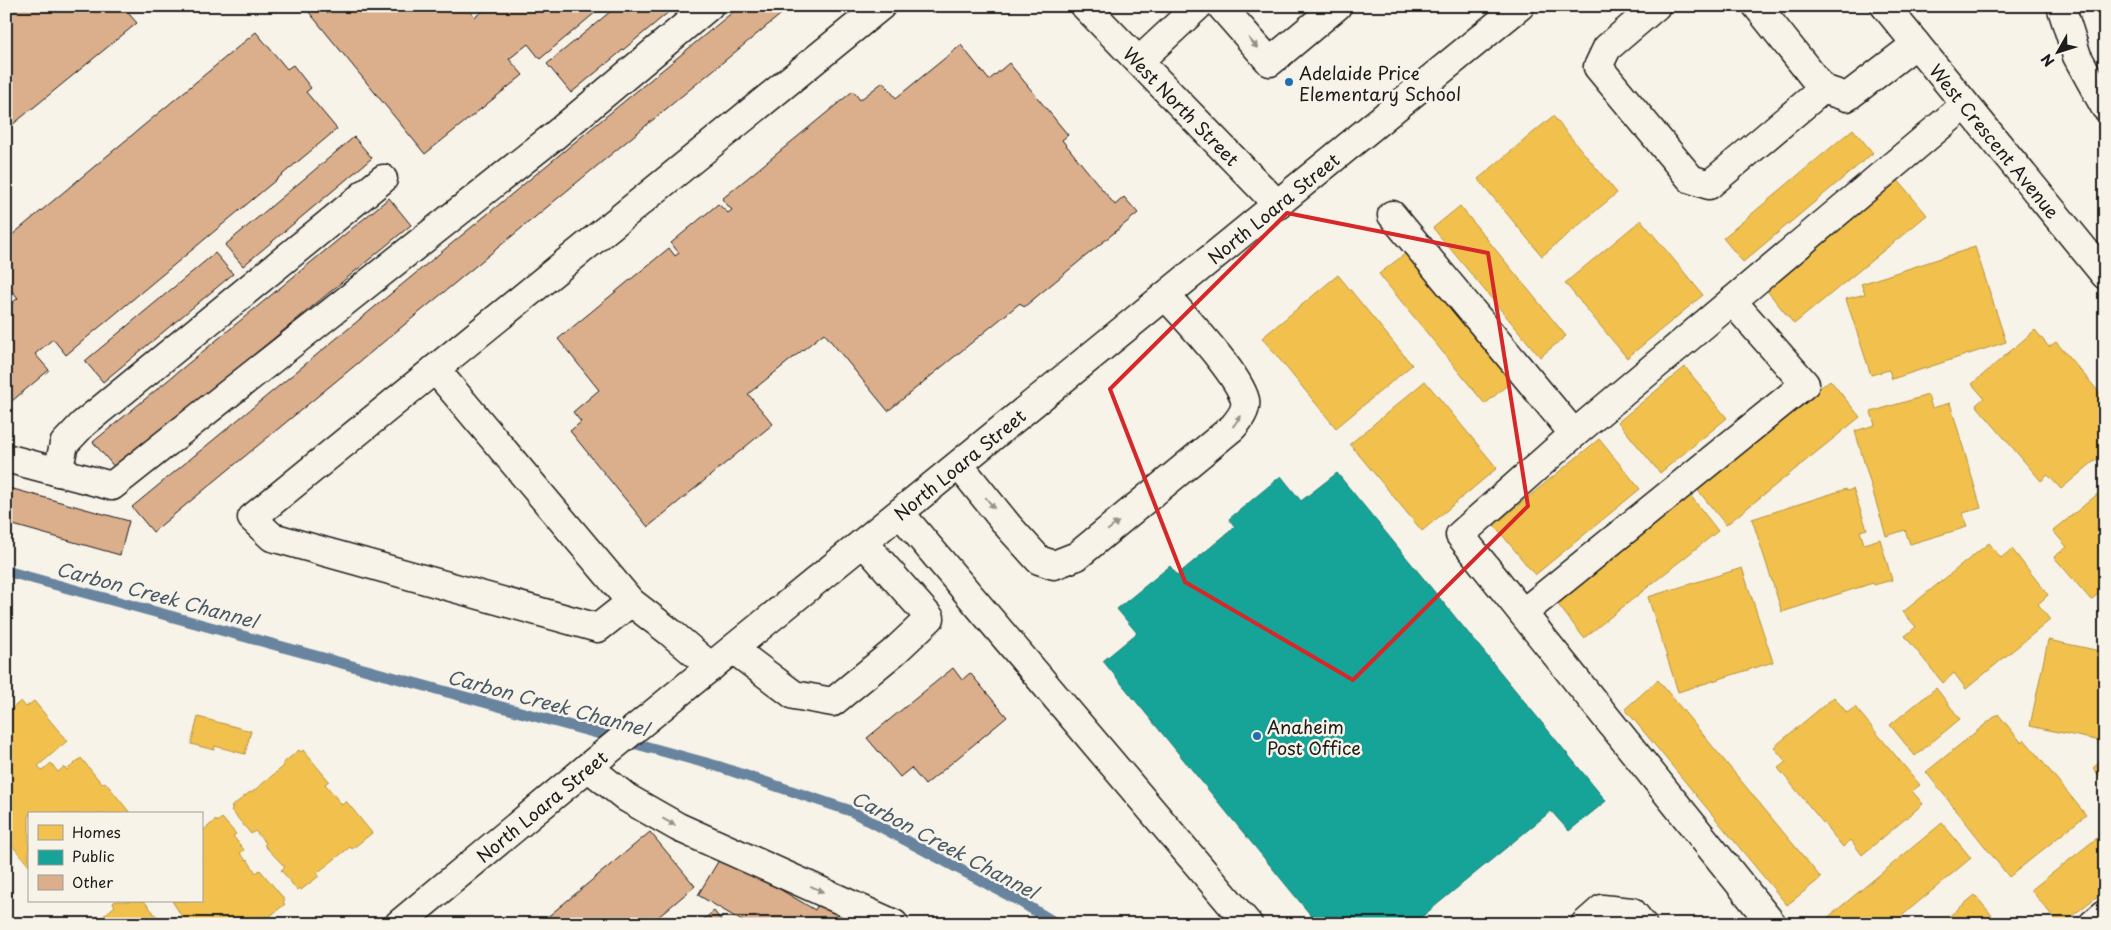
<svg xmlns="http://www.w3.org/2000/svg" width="2111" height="930" viewBox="0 0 2111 930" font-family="'Playpen Sans',sans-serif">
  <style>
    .homes { fill: #f2c14e; stroke: #b2903f }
    .public { fill: #17a398; stroke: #187a73 }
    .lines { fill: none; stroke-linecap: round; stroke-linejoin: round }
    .stream { stroke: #69849f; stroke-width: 11 }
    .building { fill: #dbae8c; stroke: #1c1c1c }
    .minor-casing { stroke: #1c1c1c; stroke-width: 31 }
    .minor { stroke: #f7f3e8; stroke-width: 28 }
    .oneway { fill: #94928c }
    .marked { fill: none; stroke: #d62828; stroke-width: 4; stroke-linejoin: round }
    .poi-dot { fill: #1f6fb2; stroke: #f7f3e8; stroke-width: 2 }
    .labels { text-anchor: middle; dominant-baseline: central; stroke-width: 5; stroke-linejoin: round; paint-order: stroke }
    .poi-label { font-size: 18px; fill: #1c1c1c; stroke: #f7f3e8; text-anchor: start }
    .street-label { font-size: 18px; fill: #1c1c1c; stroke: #f7f3e8 }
    .water-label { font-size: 19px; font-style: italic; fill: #495968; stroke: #f7f3e8 }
  </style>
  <rect width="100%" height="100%" fill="#f7f3e8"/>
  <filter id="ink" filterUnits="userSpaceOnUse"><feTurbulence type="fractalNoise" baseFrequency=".02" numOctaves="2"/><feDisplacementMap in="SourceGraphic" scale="10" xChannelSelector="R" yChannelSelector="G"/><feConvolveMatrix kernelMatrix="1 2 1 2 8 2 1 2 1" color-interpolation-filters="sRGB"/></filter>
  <g filter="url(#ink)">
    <g class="homes">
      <polygon points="1553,116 1617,193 1542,256 1478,179"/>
      <polygon points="1853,129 1873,153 1743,262 1723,238"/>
      <polygon points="1897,179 1927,215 1794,324 1764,287"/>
      <polygon points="1460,206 1566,336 1540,357 1433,228"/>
      <polygon points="1641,220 1703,295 1627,358 1565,283"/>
      <polygon points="1975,247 2006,342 1892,379 1889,370 1871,375 1846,299 1865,294 1861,284"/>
      <polygon points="1406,253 1512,381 1485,404 1379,274"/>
      <polygon points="1338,275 1412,365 1336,428 1262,338"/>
      <polygon points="2035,330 2049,347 2056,342 2105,399 2105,452 2061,489 2048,475 2041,481 1976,405 1984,398 1972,384"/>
      <polygon points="1685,367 1727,418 1660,473 1618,422"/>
      <polygon points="1830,380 1860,417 1726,525 1696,488"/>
      <polygon points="1425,381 1497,468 1422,531 1350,444"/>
      <polygon points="1928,395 1932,408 1950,403 1981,508 1963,513 1967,527 1910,544 1905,530 1886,536 1855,431 1875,425 1871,412"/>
      <polygon points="1599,439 1640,489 1535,575 1494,525"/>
      <polygon points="2105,488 2105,592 2103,590 2091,600 2054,557 2067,547 2053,531"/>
      <polygon points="1846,489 1847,491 1853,489 1867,529 1860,531 1864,544 1880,539 1892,580 1874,585 1873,583 1782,612 1752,519"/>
      <polygon points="1690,495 1718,531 1584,638 1556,602"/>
      <polygon points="1989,543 2001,558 2012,549 2048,595 2038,604 2050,620 1966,689 1954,673 1943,683 1905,636 1916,627 1903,612"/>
      <polygon points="1742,568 1773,662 1678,692 1648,597"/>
      <polygon points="2048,640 2105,652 2105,742 2030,726"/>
      <polygon points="1658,680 1821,878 1787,905 1625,709"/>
      <polygon points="1936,688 1960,719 1915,756 1890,725"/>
      <polygon points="1834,697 1847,713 1855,707 1920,785 1912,791 1923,804 1862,855 1851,840 1843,847 1778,768 1786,762 1774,747"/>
      <polygon points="21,701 26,707 34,701 67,741 38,766 42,771 51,763 58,772 64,767 67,770 81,758 102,784 105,782 131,814 29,814 29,866 6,838 6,713"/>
      <polygon points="1998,714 2021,742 2024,739 2086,815 2009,877 1926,772"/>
      <polygon points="198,717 251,731 245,754 215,746 214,750 191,744"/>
      <polygon points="299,750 301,752 303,750 329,781 325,784 342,805 346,801 372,833 352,849 350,847 317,873 319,876 301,890 300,888 297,890 281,870 285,867 264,845 266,843 255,831 251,834 231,810 233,808 231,807 250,792 251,793 284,766 282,764"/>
      <polygon points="2105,757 2105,782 2093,768"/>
      <polygon points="222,818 236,834 233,836 244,850 240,853 246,860 247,859 256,873 260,870 285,900 283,902 285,904 268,918 265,916 256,924 187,924 172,901 201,901 201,832 216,820 217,822"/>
      <polygon points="1942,823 1971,858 1892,924 1820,924"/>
      <polygon points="2101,835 2105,840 2105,890 2062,924 2059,924 2031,890"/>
      <polygon points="1975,895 1999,924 1940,924"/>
      <polygon points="115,901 144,901 163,924 89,924 98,916 100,919 115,906 113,903"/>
    </g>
    <polygon class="public" points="1337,473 1606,801 1569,831 1551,811 1413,924 1318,924 1103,661 1137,633 1117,609 1170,566 1177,575 1235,527 1229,519 1281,476 1301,501"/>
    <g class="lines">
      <polyline class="stream" points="6,571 717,766 851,811 1021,902 1057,924"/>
    </g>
    <g class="building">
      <polygon points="6,6 122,6 137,23 6,130"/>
      <polygon points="304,6 466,6 475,17 489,6 603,6 540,59 528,44 509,59 523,75 425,154"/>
      <polygon points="617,6 676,6 571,93 547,64"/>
      <polygon points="740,6 791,6 153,532 132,507"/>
      <polygon points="256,32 287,69 293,65 311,88 306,92 337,129 66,355 53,339 35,354 49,370 6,406 6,308 18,298 6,284 6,240"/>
      <polygon points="961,45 989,80 1009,63 1068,135 1062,140 1115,205 1124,197 1138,213 1024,307 1020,303 888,411 824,333 748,394 773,424 648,527 570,431 581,422 573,412 599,390 558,339 669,248 675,256 679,253 671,243 718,204 728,213 732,210 722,199 853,91 860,100 883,82 896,98"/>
      <polygon points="354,137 372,158 243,266 225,245"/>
      <polygon points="389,198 411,225 116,469 93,442"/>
      <polygon points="215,253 233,274 103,382 85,361"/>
      <polygon points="6,487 129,521 120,555 6,523"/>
      <polygon points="953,668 962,680 970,673 1007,717 925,785 911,768 900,777 867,738"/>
      <polygon points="650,832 695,886 650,924 539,924"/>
      <polygon points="722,855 815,910 821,899 863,924 747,924 698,895"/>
      <polygon points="714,911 724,924 698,924"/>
    </g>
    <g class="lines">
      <g class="minor-casing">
        <g id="minor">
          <path id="s1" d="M 1085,6 L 1278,205"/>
          <polyline points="1221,6 1270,62 1337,6"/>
          <polyline points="1656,6 1607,48 1598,67 1691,179 1709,185 1823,89"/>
          <polyline points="1757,6 1823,89 1847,97 1916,44"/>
          <path id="s2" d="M 1885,6 L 2105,275"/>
          <polyline points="2061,6 2077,56 2105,107"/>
          <polyline points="1139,61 1198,6"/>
          <polyline points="1392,215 1574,434 1460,535 1772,924"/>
          <polyline points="435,369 631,602"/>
          <polyline points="1574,434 1965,105"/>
          <polyline points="6,458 112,486 554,136 709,6"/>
          <path d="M 959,465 L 1009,527 L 1039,560 L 1054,565 L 1077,556 L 1233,427 C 1239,420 1247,410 1245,400 C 1238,373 1186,319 1166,296"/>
          <polyline points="58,472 64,444 83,424 383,179"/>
          <polyline points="900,513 1248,924"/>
          <polyline points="1523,613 1805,384 1732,301"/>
          <polyline points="733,649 794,695 833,702 895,651 930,618 864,543"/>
          <polyline points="711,667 670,632 631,602 598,628 272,537 252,518 881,6"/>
          <polyline points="588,767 627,798 678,827 894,924"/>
          <path id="s3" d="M 399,924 L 588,767 L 1520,6"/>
          <polyline points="1585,924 1602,909 1632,912 1642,924"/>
          <polyline points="2093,924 2105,914"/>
        </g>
      </g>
      <use href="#minor" class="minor"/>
    </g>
    <defs><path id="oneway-solid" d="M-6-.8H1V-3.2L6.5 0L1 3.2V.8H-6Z" transform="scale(1.25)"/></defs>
    <g class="oneway">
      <use href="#oneway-solid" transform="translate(1253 43) rotate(49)"/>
      <use href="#oneway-solid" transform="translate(1237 421) rotate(-54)"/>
      <use href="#oneway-solid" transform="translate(990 503) rotate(51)"/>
      <use href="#oneway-solid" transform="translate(1113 526) rotate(-39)"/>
      <use href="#oneway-solid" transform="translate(669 822) rotate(28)"/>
      <use href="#oneway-solid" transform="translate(817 889) rotate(25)"/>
    </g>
  </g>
  <path class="marked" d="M 1287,213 L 1488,253 L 1528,506 L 1353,680 L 1185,582 L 1110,389 Z"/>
  <g class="poi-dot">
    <circle cx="1289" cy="82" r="5"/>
    <circle cx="1257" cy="736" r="5"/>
  </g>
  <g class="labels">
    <g class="poi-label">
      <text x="1299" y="72">Adelaide Price<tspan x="1299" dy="21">Elementary School</tspan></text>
      <text x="1267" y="726">Anaheim<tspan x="1267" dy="21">Post Office</tspan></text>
    </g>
    <g class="street-label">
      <text stroke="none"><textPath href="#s1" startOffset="139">West North Street</textPath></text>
      <text stroke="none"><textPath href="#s2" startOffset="174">West Crescent Avenue</textPath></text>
      <text stroke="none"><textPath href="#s3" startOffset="1130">North Loara Street</textPath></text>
      <text stroke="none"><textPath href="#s3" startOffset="725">North Loara Street</textPath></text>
      <text stroke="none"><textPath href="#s3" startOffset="185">North Loara Street</textPath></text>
    </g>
    <g class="water-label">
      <text transform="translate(157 594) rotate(15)">Carbon Creek Channel</text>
      <text transform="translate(548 702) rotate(15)">Carbon Creek Channel</text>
      <text transform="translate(945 844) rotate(28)">Carbon Creek Channel</text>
    </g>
  </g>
  <rect width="2111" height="930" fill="none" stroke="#f7f3e8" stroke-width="25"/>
  <rect x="12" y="12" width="2086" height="905" fill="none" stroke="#1c1c1c" stroke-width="2" filter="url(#ink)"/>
  <rect x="28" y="812" width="175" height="90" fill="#f7f3e8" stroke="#9f9d96"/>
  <rect x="38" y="825" width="25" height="15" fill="#f2c14e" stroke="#9f9d96"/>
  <text x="72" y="838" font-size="15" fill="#1c1c1c">Homes</text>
  <rect x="38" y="850" width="25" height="15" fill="#17a398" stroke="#9f9d96"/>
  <text x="72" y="862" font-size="15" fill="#1c1c1c">Public</text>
  <rect x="38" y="875" width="25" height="15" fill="#dbae8c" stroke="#9f9d96"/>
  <text x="72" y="888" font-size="15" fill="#1c1c1c">Other</text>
  <g transform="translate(2058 52) rotate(231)" stroke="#f7f3e8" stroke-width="4" paint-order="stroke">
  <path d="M0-4L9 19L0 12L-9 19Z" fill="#1c1c1c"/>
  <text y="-8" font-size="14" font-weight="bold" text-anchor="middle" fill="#1c1c1c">N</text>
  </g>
</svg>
